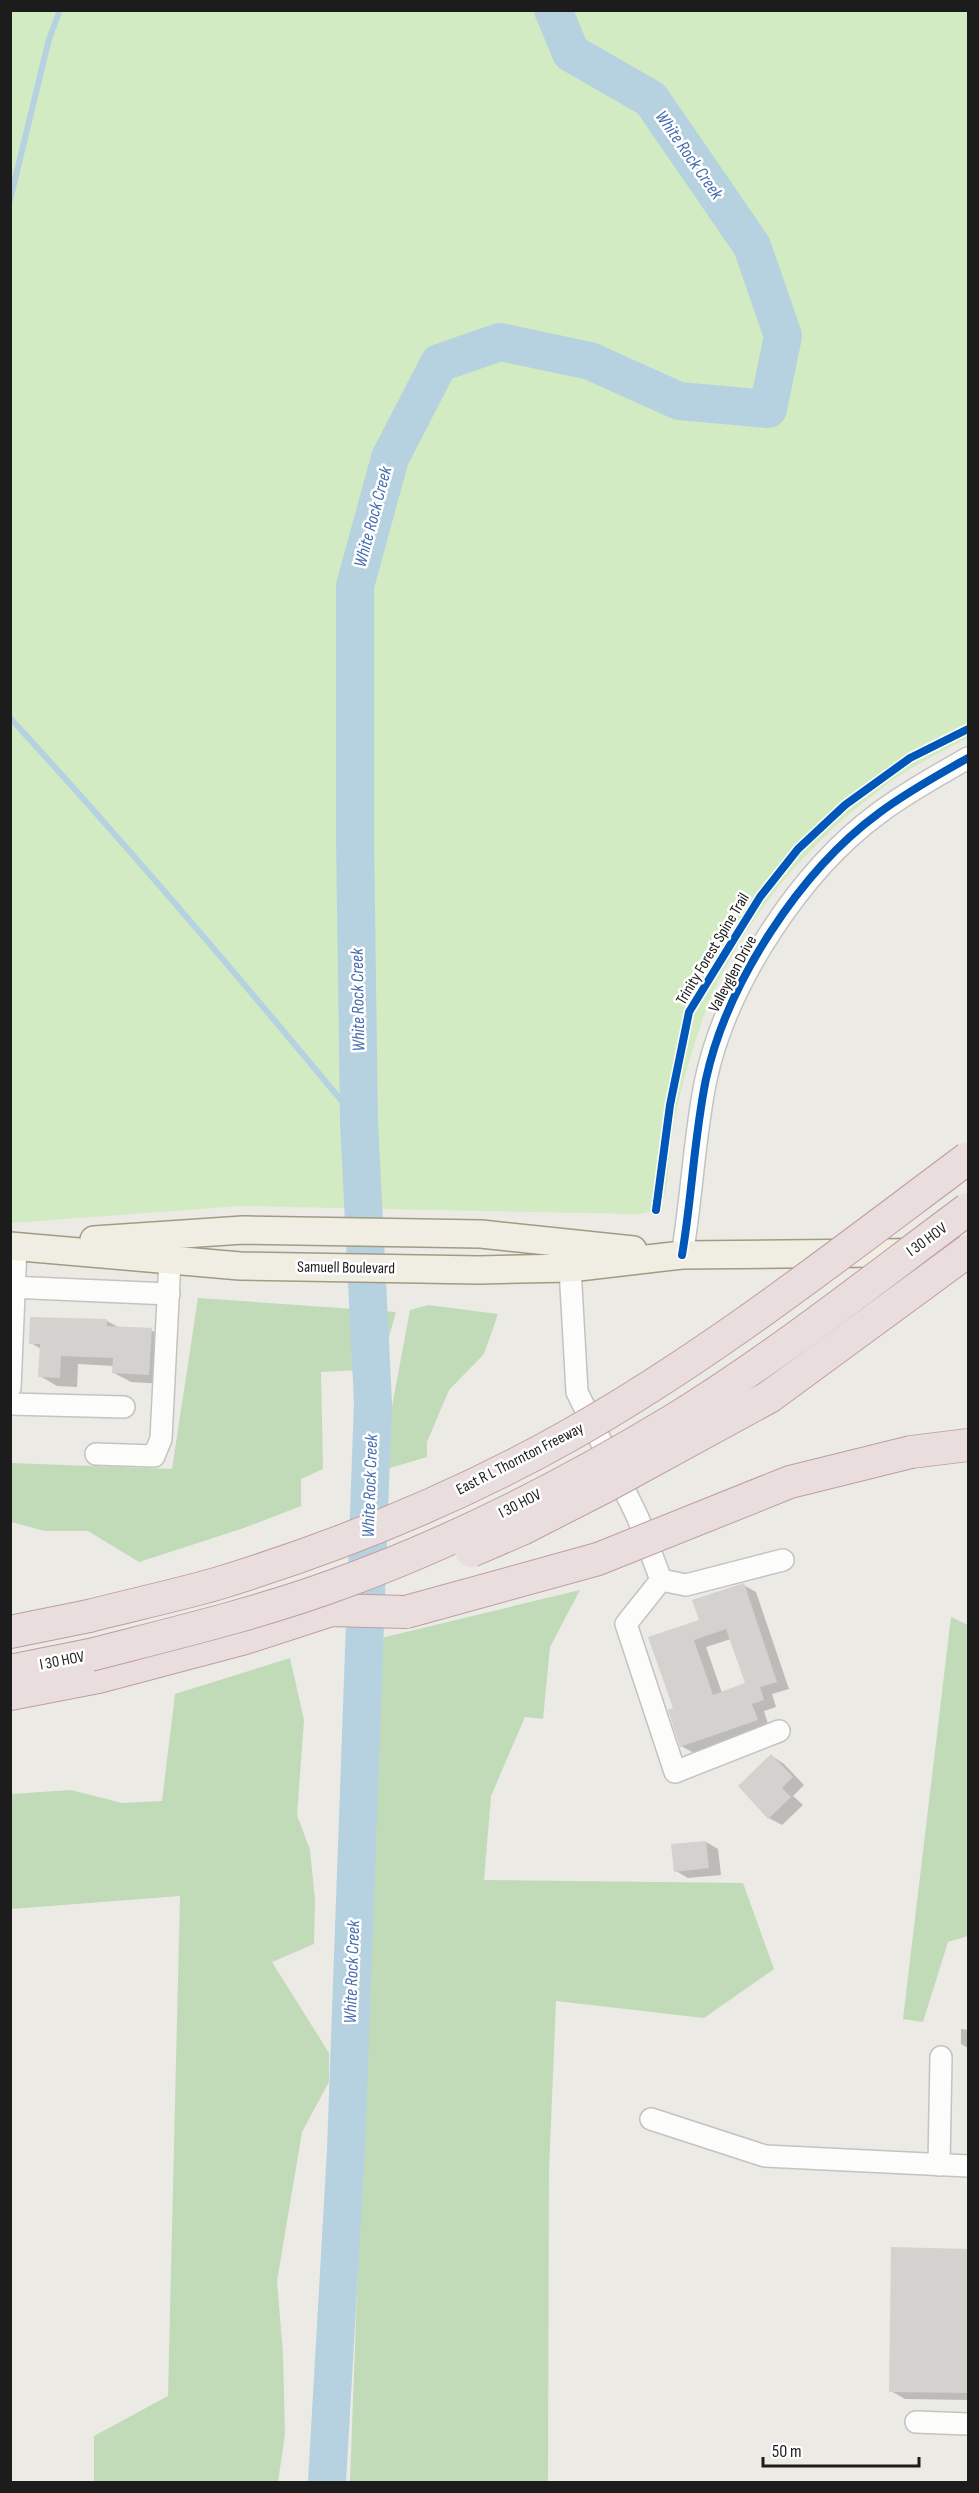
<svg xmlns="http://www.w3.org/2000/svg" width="979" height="2493" viewBox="0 0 979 2493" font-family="'Sofia Sans Condensed',sans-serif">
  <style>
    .grass { fill: #d2ebc2 }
    .forest { fill: #c1dbb9 }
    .shadow { fill: #0003; fill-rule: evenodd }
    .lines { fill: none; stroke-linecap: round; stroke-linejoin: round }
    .stream { stroke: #b6d2e0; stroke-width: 6 }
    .river { stroke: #b6d2e0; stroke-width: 38 }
    .building { fill: #d3d2ce; fill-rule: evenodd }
    .minor-casing { stroke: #c3c3c1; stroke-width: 24 }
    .major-casing { stroke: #a19b81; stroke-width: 30 }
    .highway-casing { stroke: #c19ca1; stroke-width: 34 }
    .minor { stroke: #fcfcfb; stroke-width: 21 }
    .major { stroke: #f0ede3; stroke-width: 27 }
    .highway { stroke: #e9dedd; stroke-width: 32 }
    .highway-bridge-casing { stroke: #c19ca1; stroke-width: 34; stroke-linecap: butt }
    .highway-bridge { stroke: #e9dedd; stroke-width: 32 }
    .cycleway-casing { stroke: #fff; stroke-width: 11 }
    .cycleway { stroke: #0057b8; stroke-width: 8 }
    .labels { text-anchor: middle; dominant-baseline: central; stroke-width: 5; stroke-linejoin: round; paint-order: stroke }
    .street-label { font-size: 16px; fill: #1c1c1c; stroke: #fff }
    .water-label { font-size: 18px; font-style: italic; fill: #466daf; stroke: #fff }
  </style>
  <rect width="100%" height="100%" fill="#ebeae5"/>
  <path class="grass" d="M 10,11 L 968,11 L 968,738 C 939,753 908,768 882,788 C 805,845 739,923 705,1013 C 690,1055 678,1096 671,1140 C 668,1157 670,1188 661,1203 C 656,1211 646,1213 637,1214 L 241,1206 L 11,1223 Z"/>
  <g class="forest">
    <polygon points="198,1298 396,1312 380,1369 321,1372 323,1469 301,1479 301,1506 244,1528 139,1562 88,1531 45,1531 11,1522 11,1463 172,1469"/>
    <polygon points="428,1305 498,1314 484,1354 449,1390 427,1442 427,1457 380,1471 410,1310"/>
    <polygon points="580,1590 550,1647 543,1719 525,1717 491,1796 484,1880 743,1883 774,1969 704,2018 556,2001 549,2171 548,2482 350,2482 381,1638"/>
    <polygon points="951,1617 968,1625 968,1936 948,1942 923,2022 903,2019"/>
    <polygon points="290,1658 304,1720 297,1815 310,1850 315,1900 314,1944 272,1962 329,2053 329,2082 302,2132 277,2281 283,2354 285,2434 278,2482 94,2482 94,2436 168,2396 180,1896 11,1909 11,1794 71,1790 122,1803 162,1801 175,1694"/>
  </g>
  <g class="shadow">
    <polygon points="107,1321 120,1328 151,1330 168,1340 166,1384 131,1382 114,1373 114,1366 78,1364 77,1387 57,1386 40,1376 41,1349 31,1343"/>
    <path d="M 743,1585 L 756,1592 L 789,1689 L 772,1694 L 776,1707 L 764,1711 L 769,1727 L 694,1753 L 681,1746 L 675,1709 L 650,1638 L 701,1621 ZM 731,1639 L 747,1684 L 722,1693 L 706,1647 Z"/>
    <polygon points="772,1756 784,1764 804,1785 793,1796 803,1805 782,1825 769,1818"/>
    <polygon points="706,1842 718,1849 721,1875 688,1878 676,1871"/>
    <polygon points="961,2029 968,2030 968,2048 961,2044"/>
    <polygon points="968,2250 968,2400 905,2399 891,2391"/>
  </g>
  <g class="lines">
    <g class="stream">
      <polyline points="10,200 49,39 60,10"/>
      <path d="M 10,718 C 131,849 246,985 359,1122"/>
    </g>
    <polyline class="river" points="327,2482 346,2150 373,1402 359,1122 355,837 355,586 390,458 439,363 500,342 590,361 679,401 768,409 783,336 752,246 651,99 571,53 553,10"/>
  </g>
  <g class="building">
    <polygon points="30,1317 107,1319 107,1326 152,1328 149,1375 112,1373 113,1358 61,1356 60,1378 38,1377 40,1344 29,1344"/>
    <path d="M 744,1583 L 777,1682 L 760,1687 L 764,1700 L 752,1704 L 758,1720 L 680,1747 L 668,1710 L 673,1708 L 648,1637 L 699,1620 L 692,1600 ZM 726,1629 L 745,1683 L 713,1695 L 694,1640 Z"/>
    <polygon points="771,1754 793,1777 782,1788 791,1797 768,1819 738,1786"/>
    <polygon points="706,1841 709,1868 674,1872 671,1844"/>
    <polygon points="891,2247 969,2249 969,2393 889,2392"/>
  </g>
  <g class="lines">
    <g class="minor-casing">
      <g id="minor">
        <path d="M 682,1255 C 692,1197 694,1137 706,1079 C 727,983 800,871 879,813 C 907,792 938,775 968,758"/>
        <polyline points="570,1268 577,1392 638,1518 661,1580 626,1624 675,1772 779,1731"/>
        <polyline points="10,1287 169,1294"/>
        <polyline points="10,1388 16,1247"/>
        <polyline points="10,1404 124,1407"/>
        <polyline points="96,1454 154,1456 161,1439 170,1260"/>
        <polyline points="661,1580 686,1585 783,1560"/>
        <polyline points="651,2119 765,2156 968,2166"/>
        <polyline points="939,2165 941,2057"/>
        <polyline points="916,2422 968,2424"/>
      </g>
    </g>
    <g class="major-casing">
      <g id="major">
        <polyline points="94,1240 243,1230 481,1234 633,1250"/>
        <polyline points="10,1246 240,1266 479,1270 570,1268 682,1255 968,1252"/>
      </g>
    </g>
    <g class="highway-casing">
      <g id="highway">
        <polyline points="911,1452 968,1445"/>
        <polyline points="10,1632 89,1616"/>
        <polyline points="10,1671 90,1655"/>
        <polyline points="10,1694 98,1677 245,1638 331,1610 406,1612"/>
      </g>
    </g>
    <use href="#minor" class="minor"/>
    <use href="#major" class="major"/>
    <use href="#highway" class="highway"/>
    <g class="highway-bridge-casing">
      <g id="highway-bridge">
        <polyline points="471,1551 522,1529 606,1486 769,1397 968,1251"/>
        <polyline points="406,1612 598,1559 790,1482 911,1452"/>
        <path d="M 89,1616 C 131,1605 174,1596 216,1584 C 337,1547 458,1498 568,1436 C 710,1356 838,1255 968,1158"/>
        <path d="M 90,1655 C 171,1634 252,1615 330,1587 C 449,1545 564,1486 672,1421 C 775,1358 871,1281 968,1209"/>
      </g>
    </g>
    <use href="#highway-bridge" class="highway-bridge"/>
    <g class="cycleway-casing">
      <g id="cycleway">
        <polyline points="656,1210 670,1105 689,1012 737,934 760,897 798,849 845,805 910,758 968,729"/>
        <path d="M 682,1255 C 692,1197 694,1137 706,1079 C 727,983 800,871 879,813 C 907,792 938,775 968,758"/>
      </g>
    </g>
    <use href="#cycleway" class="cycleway"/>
  </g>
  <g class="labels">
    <g class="street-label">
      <text transform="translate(713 949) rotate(-59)">Trinity Forest Spine Trail</text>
      <text transform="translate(733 974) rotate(-62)">Valleyglen Drive</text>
      <text transform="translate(927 1240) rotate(-36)">I 30 HOV</text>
      <text transform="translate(346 1268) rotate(1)">Samuell Boulevard</text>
      <text transform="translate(520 1459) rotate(-27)">East R L Thornton Freeway</text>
      <text transform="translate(520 1504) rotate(-27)">I 30 HOV</text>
      <text transform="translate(62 1661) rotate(-11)">I 30 HOV</text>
    </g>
    <g class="water-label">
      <text transform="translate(689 155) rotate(55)">White Rock Creek</text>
      <text transform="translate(373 517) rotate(-75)">White Rock Creek</text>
      <text transform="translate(358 1000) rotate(-91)">White Rock Creek</text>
      <text transform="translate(370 1486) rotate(-88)">White Rock Creek</text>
      <text transform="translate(352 1972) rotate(-88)">White Rock Creek</text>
    </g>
  </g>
  <rect width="979" height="2493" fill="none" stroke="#1c1c1c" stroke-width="24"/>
  <path d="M763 2457v9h156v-9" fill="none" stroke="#1c1c1c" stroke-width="3"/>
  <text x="772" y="2457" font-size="18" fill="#1c1c1c" stroke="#ffffff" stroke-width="4.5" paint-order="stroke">50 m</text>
</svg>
